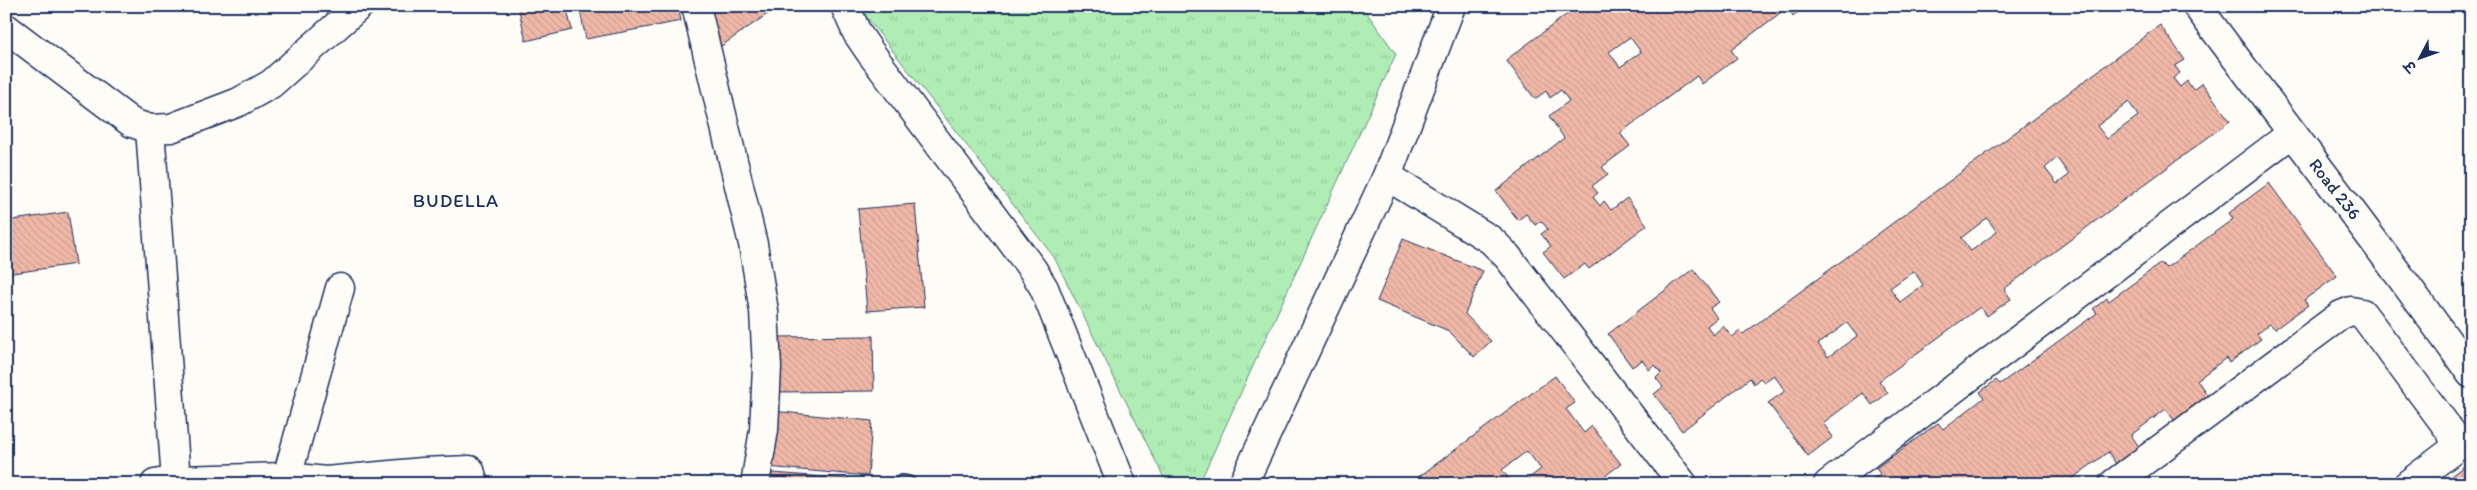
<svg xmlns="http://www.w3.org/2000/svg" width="2477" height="490" viewBox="0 0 2477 490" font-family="Itim,'Playpen Sans Deva',sans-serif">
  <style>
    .grass { fill: url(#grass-tufts); stroke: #658e89 }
    .building { fill: url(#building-back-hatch); stroke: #1b2f5e; fill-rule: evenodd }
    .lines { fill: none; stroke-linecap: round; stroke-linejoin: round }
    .lane-casing { stroke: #1b2f5e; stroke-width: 18 }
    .street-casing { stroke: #1b2f5e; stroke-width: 31 }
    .secondary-casing { stroke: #1b2f5e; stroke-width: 31 }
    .lane { stroke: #fdfcf7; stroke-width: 14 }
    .street { stroke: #fdfcf7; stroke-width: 28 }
    .secondary { stroke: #fdfcf7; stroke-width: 28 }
    .labels { text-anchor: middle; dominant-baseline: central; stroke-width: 4; stroke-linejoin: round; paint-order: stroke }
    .street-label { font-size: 18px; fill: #1b2f5e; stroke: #fdfcf7 }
    .neighbourhood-label { font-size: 19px; letter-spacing: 1px; fill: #1b2f5e; stroke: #fdfcf7 }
  </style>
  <defs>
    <pattern id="grass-tufts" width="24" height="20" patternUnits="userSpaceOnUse" patternTransform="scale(1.25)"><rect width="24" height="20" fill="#afedb4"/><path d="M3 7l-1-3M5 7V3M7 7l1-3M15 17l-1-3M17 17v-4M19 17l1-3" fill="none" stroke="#96cc9d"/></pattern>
    <pattern id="building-back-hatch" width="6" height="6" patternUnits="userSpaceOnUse" patternTransform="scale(1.25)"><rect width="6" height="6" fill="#f1b8a7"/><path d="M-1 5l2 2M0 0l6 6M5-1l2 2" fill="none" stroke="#ce9e92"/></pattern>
  </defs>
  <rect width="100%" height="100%" fill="#fdfcf7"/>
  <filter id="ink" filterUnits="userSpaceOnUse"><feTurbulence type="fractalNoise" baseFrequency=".02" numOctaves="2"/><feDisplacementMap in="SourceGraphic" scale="10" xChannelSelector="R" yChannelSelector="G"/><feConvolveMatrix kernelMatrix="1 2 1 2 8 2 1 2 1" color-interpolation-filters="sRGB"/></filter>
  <g filter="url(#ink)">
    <polygon class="grass" points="862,6 1362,6 1396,54 1199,484 1167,484 1054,257 864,14"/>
    <g class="building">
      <polygon points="518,6 566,6 572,30 526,41"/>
      <polygon points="579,6 678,6 681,21 586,39"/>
      <polygon points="705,6 779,6 717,49"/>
      <path d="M 1578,6 L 1681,6 L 1686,14 L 1697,6 L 1806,6 L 1793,16 L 1788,7 L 1731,50 L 1737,58 L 1702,84 L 1697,76 L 1620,133 L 1630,146 L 1602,167 L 1608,174 L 1592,186 L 1598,193 L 1593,197 L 1600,206 L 1604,201 L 1611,210 L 1627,198 L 1647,225 L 1589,269 L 1585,264 L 1564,279 L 1543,252 L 1551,246 L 1541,234 L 1548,229 L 1541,221 L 1535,225 L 1526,214 L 1518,220 L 1496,191 L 1564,138 L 1549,116 L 1569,101 L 1561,90 L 1550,98 L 1546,91 L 1535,99 L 1506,60 ZM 1630,37 L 1641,52 L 1620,67 L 1609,52 Z"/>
      <path d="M 2160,25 L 2185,60 L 2175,66 L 2180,73 L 2173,78 L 2180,87 L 2187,81 L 2193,90 L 2202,83 L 2230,121 L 2004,289 L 2011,299 L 1987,316 L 1980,307 L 1879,381 L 1888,393 L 1872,405 L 1863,393 L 1823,423 L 1833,437 L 1808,456 L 1768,403 L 1785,391 L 1774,375 L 1764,382 L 1760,378 L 1754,384 L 1750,378 L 1682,431 L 1654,394 L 1663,387 L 1656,378 L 1661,373 L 1655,365 L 1649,370 L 1642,360 L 1632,367 L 1608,334 L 1693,269 L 1719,302 L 1710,308 L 1717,318 L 1707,326 L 1713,335 L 1723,326 L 1732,337 L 1740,331 L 1743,334 ZM 2129,102 L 2138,116 L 2107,139 L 2097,126 ZM 2057,158 L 2069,175 L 2057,184 L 2045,168 ZM 1987,218 L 1997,232 L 1971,251 L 1961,238 ZM 1914,271 L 1923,285 L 1900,302 L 1890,288 ZM 1847,323 L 1857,336 L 1828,357 L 1818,344 Z"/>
      <polygon points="2269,183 2337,276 2304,300 2308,305 2275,329 2270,324 2257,334 2261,339 2229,363 2226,358 2197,380 2210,399 2177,424 2166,409 2131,435 2144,454 2121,471 2108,452 2065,484 1867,484 1880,474 1876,468 1938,423 1943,429 1984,398 1980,392 1996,380 2000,384 2097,313 2093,309 2107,298 2109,301 2161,263 2166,268 2233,219 2229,213"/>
      <polygon points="915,204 924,307 867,311 858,209"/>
      <polygon points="68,212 76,264 6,274 6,221"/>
      <polygon points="1403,239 1483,271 1465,314 1491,341 1474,357 1449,331 1377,301"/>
      <polygon points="873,336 874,391 777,392 776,337"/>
      <polygon points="1555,376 1575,403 1566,409 1584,433 1592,426 1621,464 1594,484 1521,484 1541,469 1527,451 1502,470 1513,484 1409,484"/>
      <polygon points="772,411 872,421 868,476 767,467"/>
      <polygon points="2471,461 2471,484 2440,484"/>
      <polygon points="761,472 849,479 848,484 760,484"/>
    </g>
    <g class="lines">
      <g class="lane-casing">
        <polyline id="lane" points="902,483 908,484"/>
      </g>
      <g class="street-casing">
        <g id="street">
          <polyline points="696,6 753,244 764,311 767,367 764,430 755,484"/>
          <polyline points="845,6 857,33 870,52 1033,270 1044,288 1122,484"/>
          <polyline points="6,28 132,123 150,129 171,128 239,102 271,84 359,6"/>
          <polyline points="150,129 176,480"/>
          <polyline points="1387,176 1491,240 1507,256 1683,484"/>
          <polyline points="287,477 340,288"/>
          <polyline points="155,484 176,480 287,477 326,481 423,472 470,470 474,484"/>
          <polyline points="1243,484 1387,176 1451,6"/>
          <polyline points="1828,484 2291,134"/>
          <polyline points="2113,484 2341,315 2351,311 2362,313 2451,432 2455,443 2453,450 2408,484"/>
        </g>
      </g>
      <g class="secondary-casing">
        <path id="secondary" d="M 2197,6 C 2288,129 2383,249 2471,374"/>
      </g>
      <use href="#lane" class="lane"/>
      <use href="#street" class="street"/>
      <use href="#secondary" class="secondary"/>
    </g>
  </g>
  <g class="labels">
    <g class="street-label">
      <text transform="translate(2335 189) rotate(52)">Road 236</text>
    </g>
    <g class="neighbourhood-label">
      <text x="456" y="200">BUDELLA</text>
    </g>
  </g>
  <rect width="2477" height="490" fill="none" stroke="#fdfcf7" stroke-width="25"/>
  <rect x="12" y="12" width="2452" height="465" fill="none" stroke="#1b2f5e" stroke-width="2" filter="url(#ink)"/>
  <g transform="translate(2420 58) rotate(229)" stroke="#fdfcf7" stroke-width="4" paint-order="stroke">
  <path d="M0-4L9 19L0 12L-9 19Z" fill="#1b2f5e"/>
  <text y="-8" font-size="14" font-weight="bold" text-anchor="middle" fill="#1b2f5e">उ</text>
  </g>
</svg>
